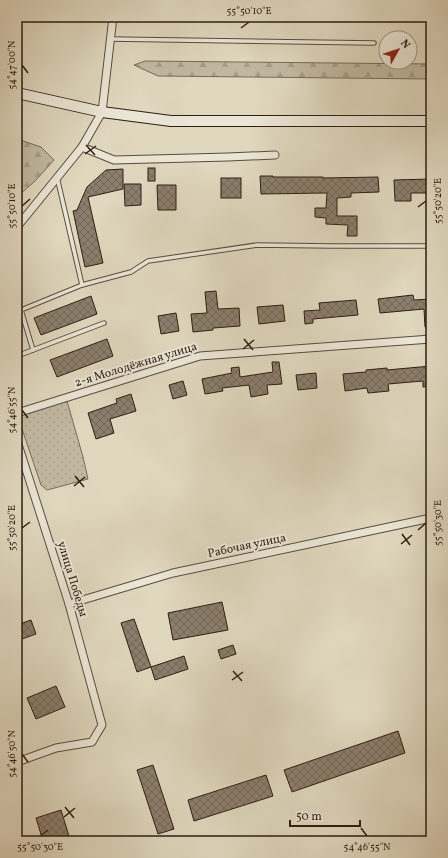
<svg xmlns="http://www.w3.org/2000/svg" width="448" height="858" viewBox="0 0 448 858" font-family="Vollkorn,serif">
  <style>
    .grass { fill: url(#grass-dots); stroke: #786b5a }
    .forest { fill: url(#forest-firs); stroke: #786b5a }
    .building { fill: url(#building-cross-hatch); stroke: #2f1e14 }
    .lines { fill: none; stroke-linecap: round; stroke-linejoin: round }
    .service-casing { stroke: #5b4c3e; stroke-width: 5.5 }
    .minor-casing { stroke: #5b4c3e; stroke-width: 9 }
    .secondary-casing { stroke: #2f1e14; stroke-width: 12 }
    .service { stroke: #eae5d5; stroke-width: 3.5 }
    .minor { stroke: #eae5d5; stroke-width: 7 }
    .secondary { stroke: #eae5d5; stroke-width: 10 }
    .ticks { fill: none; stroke: #2f1e14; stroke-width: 1.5 }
    .labels { text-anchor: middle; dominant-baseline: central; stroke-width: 4; stroke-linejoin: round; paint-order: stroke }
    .street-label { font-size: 12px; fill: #2f1e14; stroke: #eae5d5 }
    .neatline { fill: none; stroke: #2f1e14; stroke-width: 1.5 }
    .ticks-label { font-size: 10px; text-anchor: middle; fill: #2f1e14 }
  </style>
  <defs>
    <pattern id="grass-dots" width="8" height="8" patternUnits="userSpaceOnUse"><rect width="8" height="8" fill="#c1b8a1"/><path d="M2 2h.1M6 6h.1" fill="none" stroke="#a69e8a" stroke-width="1.8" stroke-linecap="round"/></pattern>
    <pattern id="forest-firs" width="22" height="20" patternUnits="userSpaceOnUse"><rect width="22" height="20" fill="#c1b8a1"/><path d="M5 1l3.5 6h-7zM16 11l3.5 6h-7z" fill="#a69e8a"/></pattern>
    <pattern id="building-cross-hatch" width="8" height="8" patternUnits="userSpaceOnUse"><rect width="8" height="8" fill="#8b7e6c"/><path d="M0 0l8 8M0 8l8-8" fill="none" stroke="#726758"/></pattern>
  </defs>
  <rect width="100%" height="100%" fill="#dfd7be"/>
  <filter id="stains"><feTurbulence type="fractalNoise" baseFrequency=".005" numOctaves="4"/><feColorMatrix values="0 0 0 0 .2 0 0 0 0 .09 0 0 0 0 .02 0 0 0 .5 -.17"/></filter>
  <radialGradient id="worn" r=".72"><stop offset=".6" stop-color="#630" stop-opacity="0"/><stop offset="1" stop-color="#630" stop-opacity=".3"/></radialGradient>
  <polygon class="grass" points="67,401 83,457 88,479 47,490 41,485 19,420 21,415"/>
  <g class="forest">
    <polygon points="145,61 431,64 431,79 158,76 134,65"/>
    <polygon points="17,139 41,147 54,160 36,180 17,197"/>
  </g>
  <g class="building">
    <rect x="148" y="168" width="7" height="13"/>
    <polygon points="123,169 123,189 88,197 103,263 85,267 73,211 77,210 87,187 106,170"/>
    <polygon points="260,176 273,176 273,177 323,177 323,178 378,177 379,192 351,193 351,197 337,198 337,216 357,216 357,236 347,236 348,225 326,224 326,218 315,217 315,208 326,208 327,193 261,194"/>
    <rect x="221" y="178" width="20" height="20"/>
    <polygon points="431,179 431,193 411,193 411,201 395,201 394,180"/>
    <polygon points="124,184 141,184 141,205 125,206"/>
    <polygon points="157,185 176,185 176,210 158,210"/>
    <polygon points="216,291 218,309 239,308 240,326 213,328 213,330 193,332 191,314 207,313 205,292"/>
    <polygon points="413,295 414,300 431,299 431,326 425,327 424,309 380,313 378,299"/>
    <polygon points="91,296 97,314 41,335 34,318"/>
    <polygon points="356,300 358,315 313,319 313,323 305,324 304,311 320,310 319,303"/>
    <polygon points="283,305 285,321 259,324 257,307"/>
    <polygon points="176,313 179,331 161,334 158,316"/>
    <polygon points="107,339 113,356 57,377 50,360"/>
    <polygon points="272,362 279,362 282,384 267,385 268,394 251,397 249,385 222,388 223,391 205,394 202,379 232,373 231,368 239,367 240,377 273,372"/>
    <polygon points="431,366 431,386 423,387 423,381 388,384 389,391 368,393 367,388 345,391 343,374 366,372 366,370 387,368 387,370"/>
    <polygon points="316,373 317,388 298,390 296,375"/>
    <polygon points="183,381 187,395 173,399 169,385"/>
    <polygon points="131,394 136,411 110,419 114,433 96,439 88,413 117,403 116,399"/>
    <polygon points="222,602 228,630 173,640 168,613"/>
    <polygon points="134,619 151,667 137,672 121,623"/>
    <polygon points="31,620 36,634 19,640 17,634 17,625"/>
    <polygon points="233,645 236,654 221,659 218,650"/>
    <polygon points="184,656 188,669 155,680 151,667"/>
    <polygon points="56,686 65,707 36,719 27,698"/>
    <polygon points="398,731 405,753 292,792 284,770"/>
    <polygon points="153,765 174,829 158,834 137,770"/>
    <polygon points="266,775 273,796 194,821 188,800"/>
    <polygon points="61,810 69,836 54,841 43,841 36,818"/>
  </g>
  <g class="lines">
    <g class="service-casing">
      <g id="service">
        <polyline points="110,39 374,43"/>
        <polyline points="57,177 82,285"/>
        <polyline points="33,350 21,310 82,285 131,272 148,261 257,245 332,246 431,246"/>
        <polyline points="17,356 104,323"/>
      </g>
    </g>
    <g class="minor-casing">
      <g id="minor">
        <polyline points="82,147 114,160 228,157 275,155"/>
        <polyline points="17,227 82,147 102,112 113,17"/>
        <polyline points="17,413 200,356 431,339"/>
        <polyline points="17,441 69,604 102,725 92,742 56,748 17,762"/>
        <polyline points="69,604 173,573 431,518"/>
      </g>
    </g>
    <g class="secondary-casing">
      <polyline id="secondary" points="17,93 102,112 171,121 431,121"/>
    </g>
    <use href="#service" class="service"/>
    <use href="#minor" class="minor"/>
    <use href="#secondary" class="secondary"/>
  </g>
  <path class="ticks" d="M 241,28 L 249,22M 22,65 L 28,73M 86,145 L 95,155M 85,154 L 96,146M 22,206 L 30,199M 418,207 L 426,201M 244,339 L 253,350M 243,349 L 254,340M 22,410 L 28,418M 75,476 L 84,487M 74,486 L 85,477M 22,528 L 30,522M 418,530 L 426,523M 402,534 L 410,545M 401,544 L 412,535M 233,671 L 242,681M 232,680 L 243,672M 22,754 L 28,762M 65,807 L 74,818M 64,817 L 75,808M 361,828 L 367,836M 40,836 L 48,830"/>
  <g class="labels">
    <g class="street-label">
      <text transform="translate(136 365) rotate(-17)">2-я Молодёжная улица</text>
      <text transform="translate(247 546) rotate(-12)">Рабочая улица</text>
      <text transform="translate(72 579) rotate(73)">улица Победы</text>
    </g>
  </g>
  <rect width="448" height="858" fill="none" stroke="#dfd7be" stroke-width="44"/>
  <g transform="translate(398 50) rotate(51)"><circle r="19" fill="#eae5d5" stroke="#9f9588"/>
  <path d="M0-3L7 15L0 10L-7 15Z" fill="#8f2418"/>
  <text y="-6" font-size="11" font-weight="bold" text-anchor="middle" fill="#2f1e14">N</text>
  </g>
  <path d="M290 820v6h70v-6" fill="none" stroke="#2f1e14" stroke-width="2"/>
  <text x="296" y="820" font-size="12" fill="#2f1e14" stroke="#eae5d5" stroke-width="3" paint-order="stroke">50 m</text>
  <rect x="22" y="22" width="404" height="814" class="neatline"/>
  <g class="ticks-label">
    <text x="249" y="14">55°50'10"E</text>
    <text transform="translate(11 65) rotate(-90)" y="4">54°47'00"N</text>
    <text transform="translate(437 201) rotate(-90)" y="4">55°50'20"E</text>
    <text transform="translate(11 206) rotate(-90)" y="4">55°50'10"E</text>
    <text transform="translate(11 410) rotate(-90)" y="4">54°46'55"N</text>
    <text transform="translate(437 523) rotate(-90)" y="4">55°50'30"E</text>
    <text transform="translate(11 528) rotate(-90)" y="4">55°50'20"E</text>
    <text transform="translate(11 754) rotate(-90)" y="4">54°46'50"N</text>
    <text x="40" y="850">55°50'30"E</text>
    <text x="367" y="850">54°46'55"N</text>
  </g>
  <rect width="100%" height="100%" filter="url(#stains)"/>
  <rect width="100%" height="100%" fill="url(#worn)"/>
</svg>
